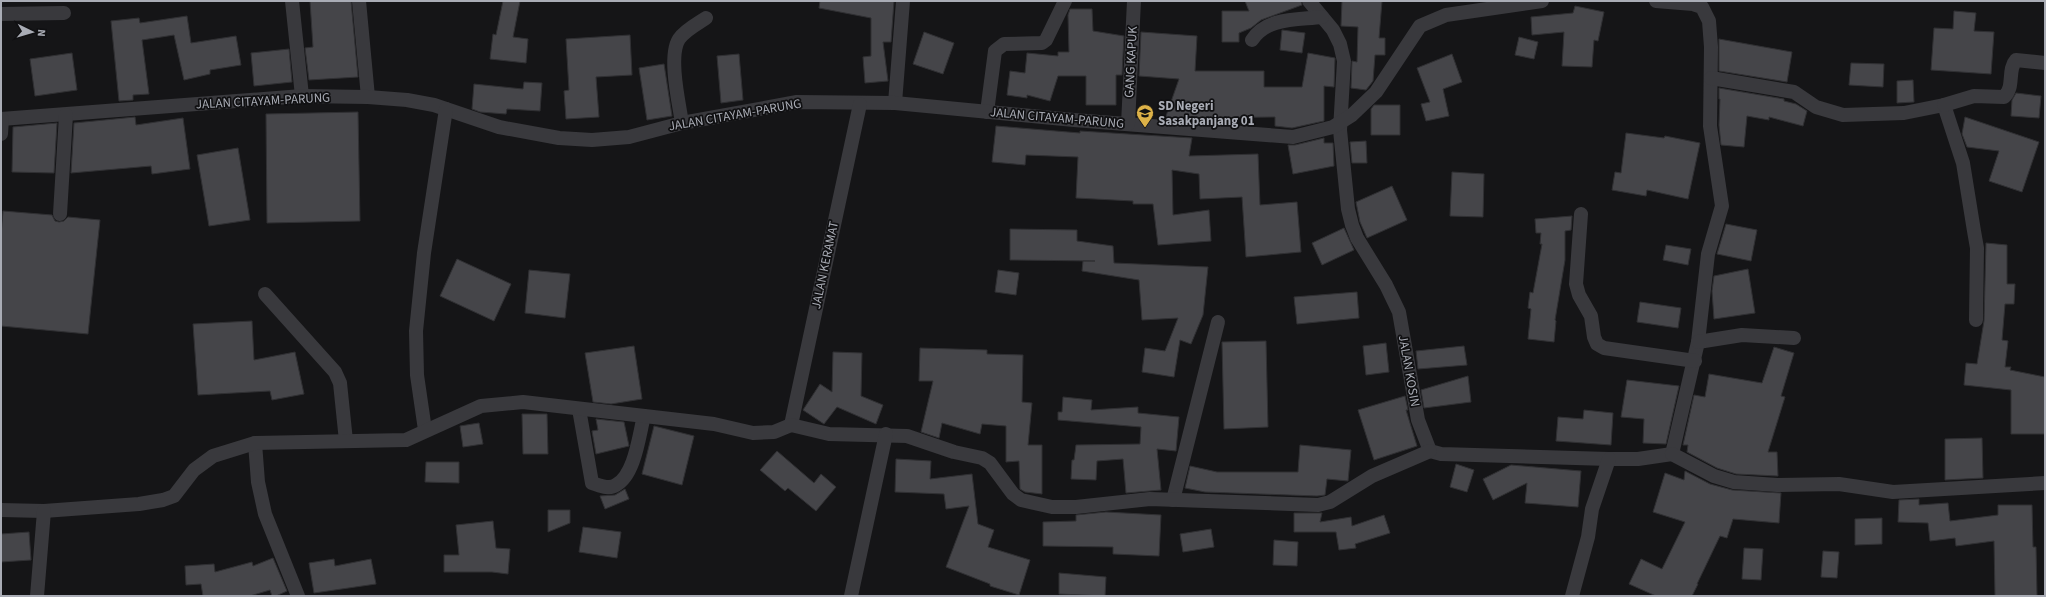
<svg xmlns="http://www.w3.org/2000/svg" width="2046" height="597" viewBox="0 0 2046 597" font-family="'Source Sans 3',sans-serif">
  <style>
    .building { fill: #454549; stroke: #303033 }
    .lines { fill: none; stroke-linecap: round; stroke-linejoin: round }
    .street { stroke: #39393d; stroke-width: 14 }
    .labels { text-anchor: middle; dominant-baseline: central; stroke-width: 3.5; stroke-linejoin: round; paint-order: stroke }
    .street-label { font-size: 13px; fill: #a9acb5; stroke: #101012 }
    .poi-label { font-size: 13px; font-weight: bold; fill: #a9acb5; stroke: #101012; text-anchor: start }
  </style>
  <rect width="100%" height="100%" fill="#151517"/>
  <g class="building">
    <polygon points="310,1 351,1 358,77 309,80 305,48 313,47"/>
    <polygon points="503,1 520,1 513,37 528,39 526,63 490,59 493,34 496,35"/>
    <polygon points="820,1 894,1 891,42 883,42 888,81 865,83 863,57 871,56 871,18 819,8"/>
    <polygon points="1245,1 1301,1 1302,5 1261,20 1251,28 1239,33 1239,42 1222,42 1222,11 1249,11"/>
    <polygon points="1342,1 1382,1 1379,38 1385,38 1385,55 1375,55 1373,81 1366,90 1351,88 1352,61 1357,62 1358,27 1341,26"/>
    <polygon points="1575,6 1604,12 1598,41 1594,40 1592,67 1562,66 1564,32 1532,35 1531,17 1573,13"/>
    <polygon points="1070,9 1092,9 1093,31 1124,36 1122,75 1116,75 1116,105 1086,105 1086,76 1058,76 1050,101 1027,95 1027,98 1007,95 1010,71 1025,73 1027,53 1058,56 1058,52 1069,52 1068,15"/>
    <polygon points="1954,11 1976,13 1974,31 1994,32 1991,74 1931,70 1934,28 1953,29"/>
    <polygon points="187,16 191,43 236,36 241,65 210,70 210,74 184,80 174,35 142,40 149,94 133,95 133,100 119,101 111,21 139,18 140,23"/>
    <polygon points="1282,30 1305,33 1302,53 1280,50"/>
    <polygon points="924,32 954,43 943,74 913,64"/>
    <polygon points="1141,32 1197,36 1195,71 1264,71 1264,87 1302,87 1308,53 1335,58 1334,87 1324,86 1324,121 1292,128 1275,126 1275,117 1195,118 1195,121 1165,119 1179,79 1139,76"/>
    <polygon points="630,35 632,75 596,77 599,117 566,119 564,91 569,90 566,39"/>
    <polygon points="1519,37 1538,42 1534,59 1515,55"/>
    <polygon points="1719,39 1792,52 1787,82 1719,71"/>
    <polygon points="289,49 292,82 254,86 251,53"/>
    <polygon points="72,53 77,90 35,96 30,59"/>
    <polygon points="739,54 743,100 721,103 717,56"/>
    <polygon points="1452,54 1462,82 1443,89 1449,116 1426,121 1421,104 1430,102 1417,68"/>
    <polygon points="1851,63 1884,64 1883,87 1849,85"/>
    <polygon points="664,64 672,116 647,120 639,68"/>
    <polygon points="1913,80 1914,102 1897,103 1897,81"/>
    <polygon points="524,82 542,83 540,111 507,109 506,114 480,112 472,109 474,84 523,89"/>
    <polygon points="1719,88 1784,99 1784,101 1796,104 1807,111 1803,126 1769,117 1769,120 1747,116 1744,147 1721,145 1719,125 1720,99 1719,99"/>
    <polygon points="2016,93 2041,96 2039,118 2011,116 2012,100"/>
    <polygon points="1374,105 1400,105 1400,135 1371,135 1371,109"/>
    <polygon points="358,112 360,221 267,223 266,114"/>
    <polygon points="135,117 136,125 183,118 190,169 152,174 151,166 71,173 74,123"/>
    <polygon points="1965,117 2039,142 2022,192 1989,181 1999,151 1967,147 1962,134"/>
    <polygon points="57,123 54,173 12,172 13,127"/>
    <polygon points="996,126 1080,133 1080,131 1192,138 1189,156 1258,154 1260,205 1297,202 1301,252 1246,257 1242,197 1200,199 1199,174 1172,170 1173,215 1209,210 1211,241 1158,245 1153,204 1133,204 1133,201 1076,198 1078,157 1026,155 1025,165 992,162"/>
    <polygon points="1626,133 1664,138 1665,136 1700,143 1688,199 1647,190 1646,196 1612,190 1615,172 1621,173"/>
    <polygon points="1324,138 1324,143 1333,143 1334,166 1293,174 1288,145 1295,145"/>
    <polygon points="1366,141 1367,163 1352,163 1350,142"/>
    <polygon points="238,148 250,220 209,226 197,155"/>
    <polygon points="1452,172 1484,174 1483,217 1450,216"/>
    <polygon points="1392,186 1407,220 1367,238 1360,222 1356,202"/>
    <polygon points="3,211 52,215 55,221 59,222 64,221 68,217 100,220 88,334 1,326 1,235"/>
    <polygon points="1572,216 1571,230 1565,231 1565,260 1555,320 1556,321 1554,342 1528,339 1531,309 1528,308 1530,292 1533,293 1542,244 1540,244 1541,233 1536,233 1535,219"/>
    <polygon points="1726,224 1757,230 1751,261 1717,254"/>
    <polygon points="1344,228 1354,250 1322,265 1312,243"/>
    <polygon points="1010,229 1077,230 1077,241 1113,246 1114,263 1208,267 1203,315 1191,344 1180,340 1174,377 1142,372 1145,348 1165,351 1178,318 1142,320 1139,280 1082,271 1083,261 1095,261 1010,260"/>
    <polygon points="1986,243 2007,245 2007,284 2015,284 2014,304 2005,304 2002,340 2008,341 2005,367 2011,367 2010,370 2045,377 2045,434 2011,434 2011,390 1964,385 1966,363 1977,364 1984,321"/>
    <polygon points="1666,245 1691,249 1688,265 1663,260"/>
    <polygon points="457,259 511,284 494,321 440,296"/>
    <polygon points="1748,269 1755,313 1714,319 1712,291 1714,276"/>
    <polygon points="529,270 570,274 565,318 525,313"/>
    <polygon points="998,270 1019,273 1016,295 995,292"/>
    <polygon points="1357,292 1359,318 1297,324 1294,297"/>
    <polygon points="1640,302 1681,308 1678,328 1637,322"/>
    <polygon points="252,321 254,360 295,352 304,394 272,400 270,391 198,395 193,324"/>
    <polygon points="1266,341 1268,427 1224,429 1222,342"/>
    <polygon points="1386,343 1389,372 1366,375 1363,346"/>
    <polygon points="634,346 642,399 611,404 593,402 585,353"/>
    <polygon points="1464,346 1467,365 1418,369 1416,351"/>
    <polygon points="1774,347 1794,353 1781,396 1785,397 1768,452 1777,452 1778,476 1736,474 1717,468 1687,452 1688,445 1683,445 1694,395 1705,397 1709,374 1762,383"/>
    <polygon points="920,348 987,350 987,354 1023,355 1022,402 1032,403 1028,445 1042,445 1042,494 1025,492 1020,489 1019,461 1006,462 1006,426 982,424 980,434 942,423 939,438 921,432 933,381 919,381"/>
    <polygon points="833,352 862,353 861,396 883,405 876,424 837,407 824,424 803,410 820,384 832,392"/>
    <polygon points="1468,376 1471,402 1424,408 1421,390"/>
    <polygon points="1627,380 1679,386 1666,444 1643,443 1644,419 1621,417"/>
    <polygon points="1405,396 1408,410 1406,410 1417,446 1374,460 1358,410"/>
    <polygon points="1063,397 1092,400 1091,410 1138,407 1138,413 1179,417 1176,451 1157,449 1161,490 1126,493 1123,459 1097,461 1096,480 1071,479 1072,460 1074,460 1076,445 1140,444 1141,427 1058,420 1058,412 1062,412"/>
    <polygon points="1584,410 1613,413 1611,445 1556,441 1558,417 1583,419"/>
    <polygon points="522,414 547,414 548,454 523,454"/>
    <polygon points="596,419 624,422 629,446 596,454 592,431 598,430"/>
    <polygon points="479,423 483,444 463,447 460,426"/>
    <polygon points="654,426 694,436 682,485 642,474"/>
    <polygon points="1982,438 1983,478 1945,480 1945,439"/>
    <polygon points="1300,445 1351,450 1348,481 1327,479 1325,495 1317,496 1205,492 1185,488 1190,466 1217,472 1298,472"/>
    <polygon points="777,451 814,483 821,474 836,487 816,511 788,488 785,491 760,470"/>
    <polygon points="896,459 931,461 930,479 972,474 978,524 994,530 988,547 1030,560 1019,595 990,586 990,584 946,567 969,506 946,509 944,494 895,492"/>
    <polygon points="426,462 459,462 459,483 425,482"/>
    <polygon points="1456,464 1474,470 1467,492 1450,487"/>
    <polygon points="1511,465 1581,471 1578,507 1525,503 1527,483 1493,500 1483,479"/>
    <polygon points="1685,471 1710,484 1732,490 1781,493 1779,523 1733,519 1727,538 1720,536 1697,584 1698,584 1692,596 1656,596 1629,584 1641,559 1662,569 1685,522 1653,512 1665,473 1684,480"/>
    <polygon points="625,489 629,499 605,509 600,496 615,495"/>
    <polygon points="1919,499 1919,505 1948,503 1950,521 1998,515 1998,505 2032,505 2033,547 2036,547 2037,596 1995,596 1994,541 1956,546 1955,538 1930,541 1928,523 1898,522 1899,500"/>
    <polygon points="548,510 570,510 570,523 548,532"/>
    <polygon points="1106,512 1161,515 1159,556 1113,554 1113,547 1043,546 1043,522 1076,521 1076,515"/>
    <polygon points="1294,513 1322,513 1320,522 1351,517 1352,526 1384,515 1390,533 1355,544 1356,548 1339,550 1336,532 1294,532"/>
    <polygon points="1882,518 1882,544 1855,545 1855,519"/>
    <polygon points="493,521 496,548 510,549 508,574 492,572 444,572 444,555 459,555 456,525"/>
    <polygon points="583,527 621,532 617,558 579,552"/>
    <polygon points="1211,529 1214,547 1183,552 1180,534"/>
    <polygon points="29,532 31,560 1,562 1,534"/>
    <polygon points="1274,540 1298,542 1297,566 1273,565"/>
    <polygon points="1744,548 1763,549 1761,580 1742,579"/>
    <polygon points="1823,551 1839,552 1837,578 1821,577"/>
    <polygon points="273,558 287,591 276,596 272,596 270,590 250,596 203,596 201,584 186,585 185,566 214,564 215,572 252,562 253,566"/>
    <polygon points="334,559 335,566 371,559 376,584 314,593 309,563"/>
    <polygon points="1059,573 1106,577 1105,596 1059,594"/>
  </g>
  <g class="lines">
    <g class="street">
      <polyline points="292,1 302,96"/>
      <polyline points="359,1 368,97"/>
      <polyline points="1309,1 1333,30 1340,44 1344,61 1340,130 1348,209 1352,225 1357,238 1386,285 1399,312 1418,420 1430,451 1441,454 1609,459 1638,459 1672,454 1698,342 1708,254 1722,206 1710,126 1711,47 1709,21 1702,7 1693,4 1656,1"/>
      <polyline points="1,14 64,13"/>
      <path d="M 1252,40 C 1267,17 1297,20 1322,17"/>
      <polyline points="1711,78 1794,92 1816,107 1843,115 1904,113 1944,105 1963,163 1974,231 1977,248 1976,320"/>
      <polyline points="895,103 903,1"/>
      <path d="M 1944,105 L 1974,96 L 2004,97 C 2015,87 2007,70 2016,60 L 2045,63"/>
      <polyline points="987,112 995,51 1004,44 1042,43 1046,40 1065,1"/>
      <polyline points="1,119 302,96 368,97 407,100 434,105 499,127 559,138 592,140 629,137 682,123 797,102 895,103 1074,120 1293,137 1333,127 1352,115 1376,92 1420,26 1446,15 1542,1"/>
      <path d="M 682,123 C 679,103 668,56 679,39 C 685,30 697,24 706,18"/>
      <polyline points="1128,124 1134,1"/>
      <polyline points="1,134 2,119"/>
      <polyline points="60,214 66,115"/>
      <polyline points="1581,214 1576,284 1579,295 1591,316 1594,337 1597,344 1604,348 1695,361"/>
      <polyline points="265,294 335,372 340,383 346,441"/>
      <polyline points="1698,342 1742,335 1794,338"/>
      <path d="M 579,409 L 592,483 C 599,485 609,490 616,485 C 635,475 639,435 644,416"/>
      <polyline points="791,425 860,104"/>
      <polyline points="425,430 417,375 416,331 424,253 446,109"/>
      <polyline points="255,443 258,482 265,514 298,596"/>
      <polyline points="1672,454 1714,476 1734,482 1777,485 1839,484 1893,492 2045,483"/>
      <polyline points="1173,500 1218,322"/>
      <polyline points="1,510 44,511 139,504 163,500 174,496 194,470 213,456 255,443 406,440 481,406 523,402 714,424 753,433 774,432 791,425 829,434 907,436 954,452 982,458 990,463 1013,494 1021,500 1052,507 1076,507 1150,499 1318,505 1330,502 1372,476 1430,451"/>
      <polyline points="37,596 44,511"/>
      <polyline points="851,596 886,434"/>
      <polyline points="1572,596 1588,537 1592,509 1609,459"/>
    </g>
  </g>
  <defs>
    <g id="school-pin" transform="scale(0.9)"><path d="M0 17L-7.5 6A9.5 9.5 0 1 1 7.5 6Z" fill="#ddb248" stroke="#101012"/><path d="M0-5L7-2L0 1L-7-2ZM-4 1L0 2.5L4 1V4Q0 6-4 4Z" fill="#111"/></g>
  </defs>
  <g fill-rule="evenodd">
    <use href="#school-pin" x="1145" y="113"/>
  </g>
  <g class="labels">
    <g class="street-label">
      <text transform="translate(1131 62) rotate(-87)">GANG KAPUK</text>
      <text transform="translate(263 101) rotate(-3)">JALAN CITAYAM-PARUNG</text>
      <text transform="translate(735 115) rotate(-10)">JALAN CITAYAM-PARUNG</text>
      <text transform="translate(1057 118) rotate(5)">JALAN CITAYAM-PARUNG</text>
      <text transform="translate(825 265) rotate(-78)">JALAN KERAMAT</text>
      <text transform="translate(1409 371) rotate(80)">JALAN KOSIN</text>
    </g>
    <g class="poi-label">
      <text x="1158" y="106">SD Negeri<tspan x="1158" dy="15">Sasakpanjang 01</tspan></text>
    </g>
  </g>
  <rect width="2046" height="597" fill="none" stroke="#a9acb5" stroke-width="4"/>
  <g transform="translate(32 32) rotate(95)" stroke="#101012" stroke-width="3" paint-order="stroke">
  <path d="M0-3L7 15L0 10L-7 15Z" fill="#a9acb5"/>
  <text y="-6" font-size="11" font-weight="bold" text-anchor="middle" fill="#a9acb5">N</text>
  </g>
</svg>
